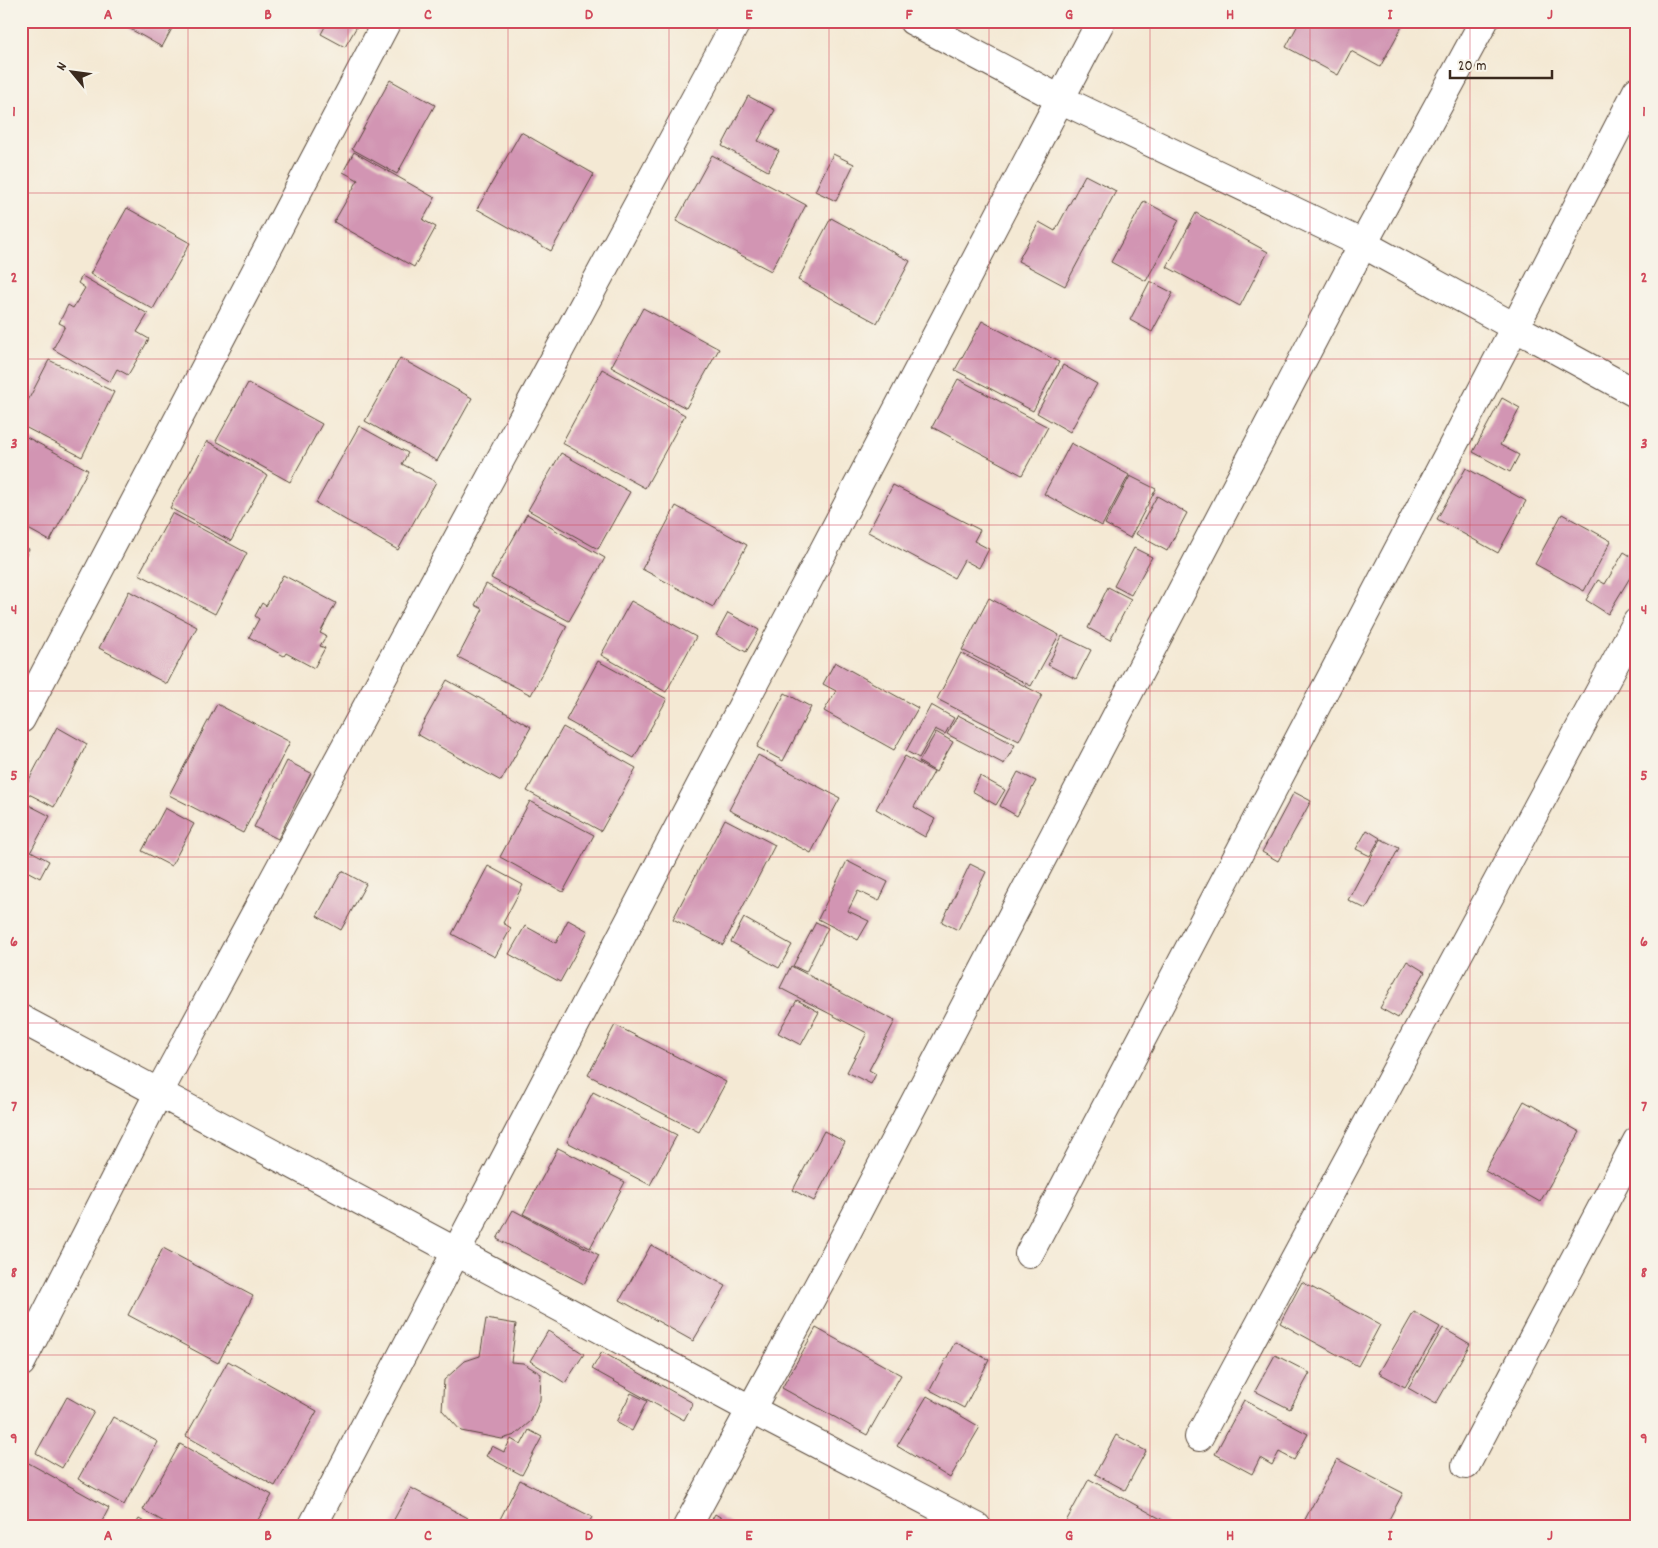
<svg xmlns="http://www.w3.org/2000/svg" width="1658" height="1548" viewBox="0 0 1658 1548" font-family="Dekko,sans-serif">
  <style>
    .building { fill: #d295b3 }
    .lines { fill: none; stroke-linecap: round; stroke-linejoin: round }
    .minor-casing { stroke: #574739; stroke-width: 30 }
    .minor { stroke: #fff; stroke-width: 28 }
    .grid { fill: none; stroke: #d1495b; stroke-width: 1; stroke-opacity: 0.55 }
    .neatline { fill: none; stroke: #d1495b; stroke-width: 2 }
    .grid-label { font-size: 16px; text-anchor: middle; font-weight: bold; fill: #d1495b }
  </style>
  <rect width="100%" height="100%" fill="#f7f3e8"/>
  <filter id="ink" filterUnits="userSpaceOnUse"><feTurbulence type="fractalNoise" baseFrequency=".02" numOctaves="2"/><feDisplacementMap in="SourceGraphic" scale="10" xChannelSelector="R" yChannelSelector="G"/><feConvolveMatrix kernelMatrix="1 2 1 2 8 2 1 2 1" color-interpolation-filters="sRGB"/></filter>
  <filter id="wash" filterUnits="userSpaceOnUse"><feTurbulence type="fractalNoise" baseFrequency=".0096" numOctaves="4" result="noise"/><feDisplacementMap in="SourceGraphic" scale="20" xChannelSelector="R" yChannelSelector="G"/><feGaussianBlur stdDeviation="1.12" result="paint"/><feColorMatrix in="noise" values="0 0 0 0 0 0 0 0 0 0 0 0 0 0 0 0 0 1.4 0 .05"/><feComposite in="paint" operator="in"/></filter>
  <g filter="url(#wash)">
    <rect width="100%" height="100%" fill="#f4e9d4"/>
    <g id="blocks">
      <g class="building">
        <polygon points="116,21 176,21 162,47"/>
        <polygon points="328,21 360,21 345,47 321,34"/>
        <polygon points="1300,21 1405,21 1380,67 1351,51 1338,75 1286,47"/>
        <polygon points="390,80 435,105 397,174 352,149"/>
        <polygon points="748,96 775,110 758,141 779,151 768,171 722,146"/>
        <polygon points="521,132 594,174 551,251 477,209"/>
        <polygon points="354,152 435,198 423,220 436,227 414,267 334,222 358,180 343,172"/>
        <polygon points="833,154 854,164 836,201 815,191"/>
        <polygon points="712,155 806,205 771,271 676,221"/>
        <polygon points="1085,175 1116,191 1065,286 1018,261 1039,222 1055,231"/>
        <polygon points="1144,201 1179,220 1146,281 1111,262"/>
        <polygon points="127,208 190,243 153,309 90,274"/>
        <polygon points="1196,213 1268,252 1240,306 1167,267"/>
        <polygon points="831,218 910,261 877,323 798,280"/>
        <polygon points="82,276 148,314 137,332 149,339 128,375 117,369 110,382 53,349 65,326 59,323 68,305 73,308 85,288 78,283"/>
        <polygon points="1150,281 1173,293 1152,332 1130,320"/>
        <polygon points="643,308 719,349 686,408 611,367"/>
        <polygon points="982,321 1059,362 1033,411 955,370"/>
        <polygon points="400,358 472,398 437,461 365,421"/>
        <polygon points="49,360 114,392 82,457 21,425 21,414"/>
        <polygon points="1063,365 1097,384 1070,432 1037,413"/>
        <polygon points="602,369 685,415 645,488 562,443"/>
        <polygon points="958,379 1048,427 1022,475 932,427"/>
        <polygon points="248,383 322,424 290,482 216,441"/>
        <polygon points="1502,398 1520,408 1500,445 1519,455 1510,472 1473,452"/>
        <polygon points="359,426 408,453 402,464 436,482 398,550 316,503"/>
        <polygon points="21,434 88,470 50,541 21,525"/>
        <polygon points="207,441 267,475 231,541 170,508"/>
        <polygon points="1071,443 1129,475 1102,526 1044,494"/>
        <polygon points="561,453 630,492 598,549 528,510"/>
        <polygon points="1466,468 1526,501 1498,553 1437,519"/>
        <polygon points="1130,476 1156,489 1130,538 1105,524"/>
        <polygon points="893,485 980,530 974,541 989,549 979,568 964,560 954,578 868,532"/>
        <polygon points="1157,496 1187,513 1167,551 1136,534"/>
        <polygon points="676,506 747,545 713,607 642,569"/>
        <polygon points="172,513 247,553 215,614 139,574"/>
        <polygon points="527,514 605,558 569,621 491,578"/>
        <polygon points="1562,514 1611,541 1584,591 1535,564"/>
        <polygon points="21,545 29,549 22,562 26,565 21,573"/>
        <polygon points="1134,548 1152,557 1131,595 1114,586"/>
        <polygon points="1624,552 1637,560 1637,566 1608,614 1586,600 1598,580 1605,584"/>
        <polygon points="283,575 336,603 320,633 326,636 320,646 325,648 314,668 286,653 284,656 249,637 259,619 255,616 262,603 266,606"/>
        <polygon points="486,584 567,626 531,695 458,657 483,609 475,605"/>
        <polygon points="1108,587 1131,599 1110,640 1088,628"/>
        <polygon points="129,591 197,627 167,684 99,648"/>
        <polygon points="989,598 1059,635 1031,686 962,650"/>
        <polygon points="631,601 696,637 666,692 601,655"/>
        <polygon points="728,613 759,630 746,652 716,635"/>
        <polygon points="1062,636 1091,650 1076,679 1048,665"/>
        <polygon points="961,653 1042,695 1019,741 937,699"/>
        <polygon points="598,661 667,699 634,758 566,720"/>
        <polygon points="835,662 918,708 894,750 824,711 836,691 823,684"/>
        <polygon points="447,680 531,727 501,781 417,734"/>
        <polygon points="785,693 811,707 783,761 757,747"/>
        <polygon points="217,704 290,742 243,833 169,795"/>
        <polygon points="931,705 954,718 945,734 935,729 919,758 906,751"/>
        <polygon points="958,715 1015,745 1004,764 947,734"/>
        <polygon points="57,727 87,744 54,807 23,791"/>
        <polygon points="563,727 636,768 601,831 527,791"/>
        <polygon points="936,732 953,742 936,772 919,762"/>
        <polygon points="758,755 840,798 811,853 729,810"/>
        <polygon points="905,756 934,772 914,807 935,819 925,837 876,809"/>
        <polygon points="287,761 311,773 278,839 254,827"/>
        <polygon points="1018,772 1036,781 1017,816 1000,806"/>
        <polygon points="980,776 1005,790 996,805 972,791"/>
        <polygon points="1294,792 1311,801 1278,861 1262,852"/>
        <polygon points="21,801 50,816 31,851 49,861 40,878 21,868"/>
        <polygon points="530,801 594,835 563,892 500,857"/>
        <polygon points="165,808 194,824 171,866 142,851"/>
        <polygon points="725,819 775,845 723,945 673,919"/>
        <polygon points="1367,830 1380,838 1370,856 1356,849"/>
        <polygon points="1381,839 1399,848 1366,909 1348,900"/>
        <polygon points="847,861 888,882 879,901 858,891 848,911 869,921 858,940 818,919"/>
        <polygon points="970,864 986,872 958,930 942,922"/>
        <polygon points="488,866 523,885 503,923 511,928 495,957 452,934"/>
        <polygon points="342,871 366,884 341,930 317,916"/>
        <polygon points="744,918 792,945 779,968 731,942"/>
        <polygon points="568,920 588,931 560,982 509,954 525,926 556,943"/>
        <polygon points="816,922 828,928 806,972 793,966"/>
        <polygon points="1407,961 1425,972 1398,1018 1380,1008"/>
        <polygon points="791,966 895,1021 869,1070 876,1074 871,1084 847,1072 867,1033 780,988"/>
        <polygon points="797,1000 819,1012 801,1045 778,1033"/>
        <polygon points="615,1025 726,1082 699,1132 588,1075"/>
        <polygon points="593,1092 677,1135 650,1185 567,1142"/>
        <polygon points="1524,1101 1580,1132 1540,1202 1485,1171"/>
        <polygon points="824,1131 845,1142 814,1201 793,1190"/>
        <polygon points="558,1148 625,1182 590,1248 523,1214"/>
        <polygon points="513,1210 599,1255 584,1284 497,1239"/>
        <polygon points="651,1245 726,1286 693,1341 620,1300"/>
        <polygon points="163,1248 253,1296 218,1363 128,1315"/>
        <polygon points="1302,1282 1380,1325 1358,1366 1280,1323"/>
        <polygon points="1414,1312 1440,1327 1405,1387 1379,1373"/>
        <polygon points="486,1319 516,1324 511,1362 523,1363 541,1374 540,1400 531,1421 515,1435 502,1439 461,1431 442,1410 444,1380 465,1361 480,1356"/>
        <polygon points="816,1328 901,1375 867,1435 782,1388"/>
        <polygon points="1443,1328 1470,1344 1436,1404 1408,1388"/>
        <polygon points="548,1331 584,1354 565,1383 530,1361"/>
        <polygon points="955,1342 989,1360 964,1408 930,1390"/>
        <polygon points="602,1352 693,1403 684,1420 592,1369"/>
        <polygon points="1275,1355 1310,1373 1290,1409 1255,1391"/>
        <polygon points="228,1361 317,1411 275,1486 186,1436"/>
        <polygon points="631,1393 647,1401 632,1431 616,1422"/>
        <polygon points="927,1396 980,1427 950,1478 897,1446"/>
        <polygon points="67,1397 94,1412 62,1468 36,1453"/>
        <polygon points="1244,1400 1308,1434 1294,1460 1279,1452 1272,1465 1260,1458 1252,1474 1215,1454"/>
        <polygon points="113,1417 158,1442 124,1505 78,1479"/>
        <polygon points="529,1430 542,1437 522,1475 486,1456 492,1446 504,1452 511,1439 521,1445"/>
        <polygon points="1116,1435 1146,1451 1125,1490 1095,1474"/>
        <polygon points="180,1444 272,1495 254,1527 173,1527 143,1510"/>
        <polygon points="1337,1459 1403,1493 1385,1527 1301,1527"/>
        <polygon points="25,1461 109,1508 99,1527 21,1527 21,1468"/>
        <polygon points="1089,1479 1168,1523 1166,1527 1063,1527"/>
        <polygon points="520,1480 592,1517 587,1527 496,1527"/>
        <polygon points="411,1488 468,1518 464,1527 390,1527"/>
        <polygon points="715,1514 737,1527 708,1527"/>
        <polygon points="139,1519 153,1527 134,1527"/>
      </g>
    </g>
  </g>
  <g filter="url(#ink)">
    <use href="#blocks" fill-opacity="0" stroke="#574739" stroke-width="1"/>
    <g class="lines">
      <g class="minor-casing">
        <g id="minor">
          <polyline points="913,21 1060,99 1363,244 1637,394"/>
          <polyline points="21,719 387,21"/>
          <polyline points="21,1019 752,1410 977,1527"/>
          <polyline points="1029,1254 1515,327 1637,91"/>
          <polyline points="21,1363 159,1092 737,21"/>
          <polyline points="1199,1437 1637,622"/>
          <polyline points="1466,1465 1637,1141"/>
          <polyline points="312,1527 1101,21"/>
          <polyline points="687,1527 837,1251 1363,244 1484,21"/>
        </g>
      </g>
      <use href="#minor" class="minor"/>
    </g>
  </g>
  <path class="grid" d="M 188,21 L 188,1527M 348,21 L 348,1527M 508,21 L 508,1527M 669,21 L 669,1527M 829,21 L 829,1527M 989,21 L 989,1527M 1150,21 L 1150,1527M 1310,21 L 1310,1527M 1470,21 L 1470,1527M 21,193 L 1637,193M 21,359 L 1637,359M 21,525 L 1637,525M 21,691 L 1637,691M 21,857 L 1637,857M 21,1023 L 1637,1023M 21,1189 L 1637,1189M 21,1355 L 1637,1355"/>
  <rect width="1658" height="1548" fill="none" stroke="#f7f3e8" stroke-width="55"/>
  <g transform="translate(72 72) rotate(299)" stroke="#f7f3e8" stroke-width="4" paint-order="stroke">
  <path d="M0-4L9 19L0 12L-9 19Z" fill="#3b2a1e"/>
  <text y="-8" font-size="14" font-weight="bold" text-anchor="middle" fill="#3b2a1e">N</text>
  </g>
  <path d="M1450 70v8h102v-8" fill="none" stroke="#3b2a1e" stroke-width="2.5"/>
  <text x="1458" y="70" font-size="15" fill="#3b2a1e" stroke="#f7f3e8" stroke-width="4" paint-order="stroke">20 m</text>
  <rect x="28" y="28" width="1602" height="1492" class="neatline"/>
  <g class="grid-label">
    <text x="108" y="19">A</text>
    <text x="268" y="19">B</text>
    <text x="428" y="19">C</text>
    <text x="589" y="19">D</text>
    <text x="749" y="19">E</text>
    <text x="909" y="19">F</text>
    <text x="1069" y="19">G</text>
    <text x="1230" y="19">H</text>
    <text x="1390" y="19">I</text>
    <text x="1550" y="19">J</text>
    <text x="14" y="116">1</text>
    <text x="1644" y="116">1</text>
    <text x="14" y="282">2</text>
    <text x="1644" y="282">2</text>
    <text x="14" y="448">3</text>
    <text x="1644" y="448">3</text>
    <text x="14" y="614">4</text>
    <text x="1644" y="614">4</text>
    <text x="14" y="780">5</text>
    <text x="1644" y="780">5</text>
    <text x="14" y="946">6</text>
    <text x="1644" y="946">6</text>
    <text x="14" y="1111">7</text>
    <text x="1644" y="1111">7</text>
    <text x="14" y="1277">8</text>
    <text x="1644" y="1277">8</text>
    <text x="14" y="1443">9</text>
    <text x="1644" y="1443">9</text>
    <text x="108" y="1540">A</text>
    <text x="268" y="1540">B</text>
    <text x="428" y="1540">C</text>
    <text x="589" y="1540">D</text>
    <text x="749" y="1540">E</text>
    <text x="909" y="1540">F</text>
    <text x="1069" y="1540">G</text>
    <text x="1230" y="1540">H</text>
    <text x="1390" y="1540">I</text>
    <text x="1550" y="1540">J</text>
  </g>
</svg>
